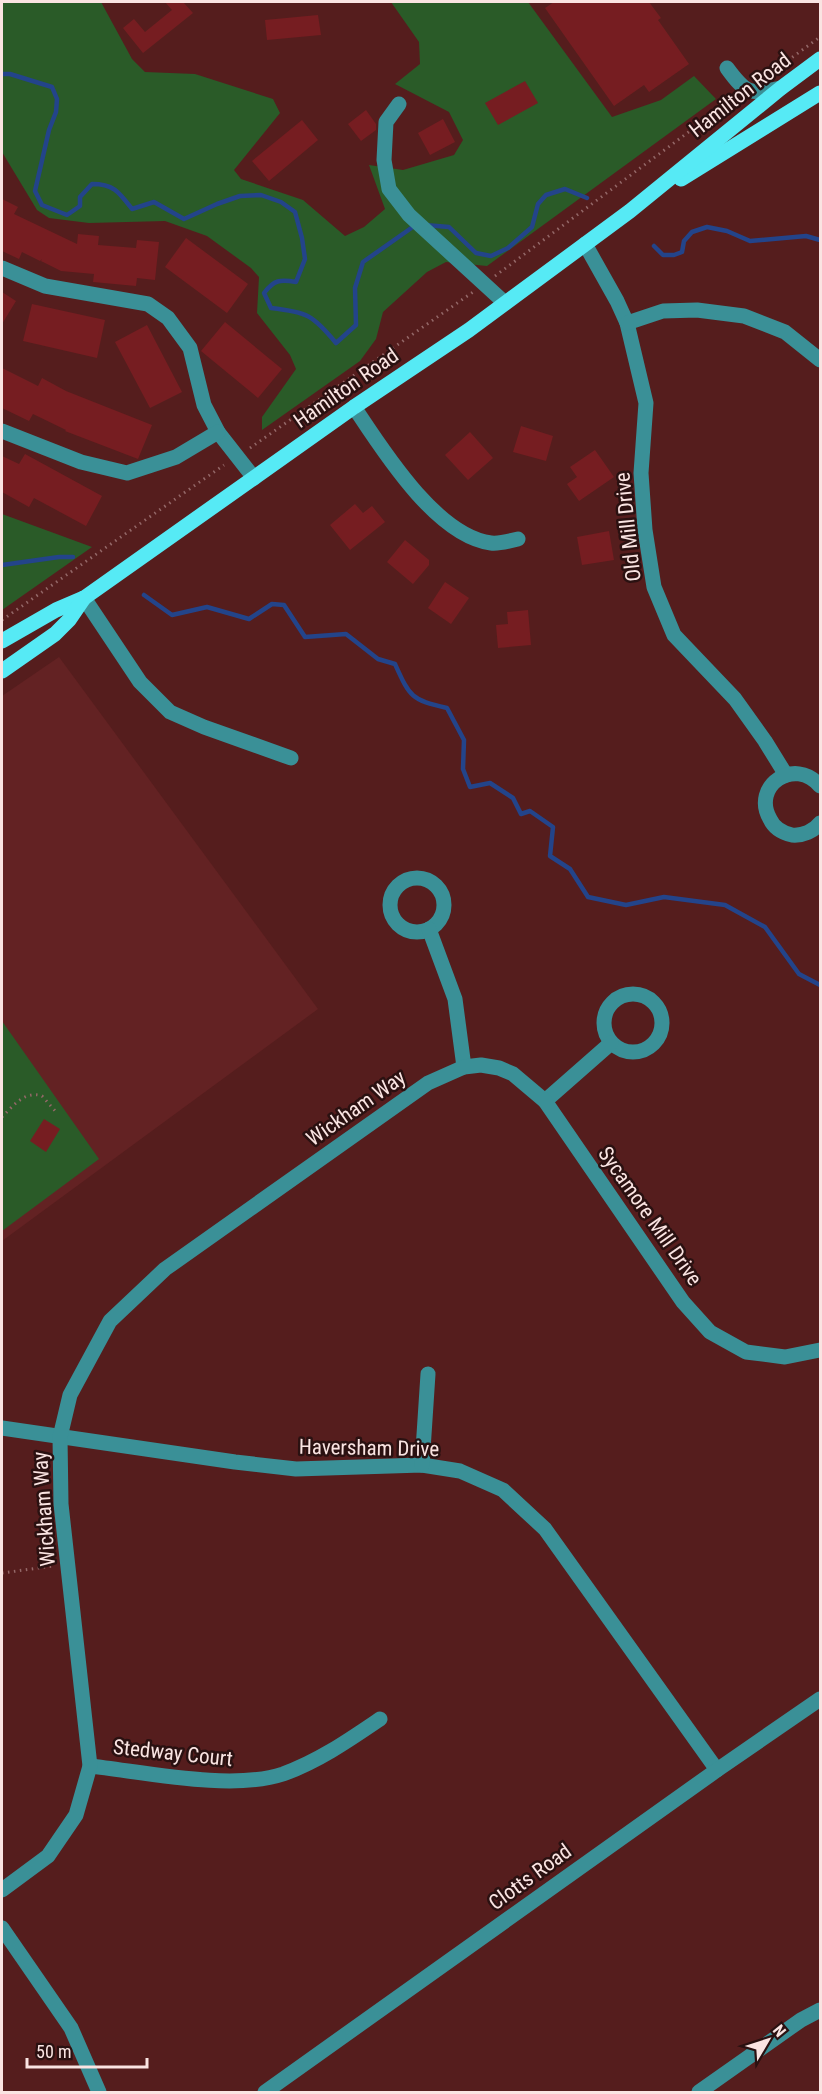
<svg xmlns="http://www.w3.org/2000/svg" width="822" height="2094" viewBox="0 0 822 2094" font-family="'Roboto Condensed',sans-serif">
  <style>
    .built { fill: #632223 }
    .green { fill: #2a5b28 }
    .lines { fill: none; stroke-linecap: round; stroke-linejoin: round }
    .stream { stroke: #23448a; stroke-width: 4.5 }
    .building { fill: #761d21 }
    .path { stroke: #946868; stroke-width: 3; stroke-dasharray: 1.5 4.5; stroke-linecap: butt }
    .minor { stroke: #3a9097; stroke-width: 15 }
    .major { stroke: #56eaf5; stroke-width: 15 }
    .labels { text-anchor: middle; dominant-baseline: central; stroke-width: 5; stroke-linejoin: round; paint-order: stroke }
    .street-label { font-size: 21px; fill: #fae4e2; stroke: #2a1111 }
  </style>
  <rect width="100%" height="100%" fill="#551d1d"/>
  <polygon class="built" points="59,657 318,1009 2,1241 2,696"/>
  <g class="green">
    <polygon points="2,2 101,2 132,59 145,72 195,74 273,99 280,113 234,170 241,179 303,200 345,236 364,227 385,209 369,165 403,170 454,155 463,140 449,112 395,84 420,64 419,42 391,2 528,2 612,117 661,100 694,76 716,99 487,266 446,262 427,272 383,312 376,339 360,361 262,430 262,417 296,369 290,355 257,313 259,277 251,268 207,236 165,221 89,223 49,218 37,210 2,152"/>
    <polygon points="2,514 92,547 2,610"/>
    <polygon points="2,1021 99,1159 2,1231"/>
  </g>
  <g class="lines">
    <g class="stream">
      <path d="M 2,74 L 10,74 L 52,87 L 57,99 L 56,112 L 49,130 L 35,191 L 42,205 L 67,215 L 80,206 L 80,197 L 92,184 C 114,184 119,192 132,209 L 154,202 L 184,219 L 217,204 L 240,196 L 261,195 L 281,202 L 295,212 L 302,238 L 305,259 L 296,282 C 280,279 274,280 264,293 L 271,308 C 307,312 313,315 336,343 L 356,325 L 355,288 L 363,262 L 417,224"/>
      <polyline points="425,225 449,227 476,253 491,256 508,248 532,227 538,204 546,195 565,189 587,198"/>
      <polyline points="654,246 663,255 674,255 682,252 684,241 692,232 707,227 727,231 750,241 806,236 820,240"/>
      <polyline points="2,565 59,557 73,557"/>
      <path d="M 144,595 L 172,615 L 207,607 L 249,619 L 272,604 L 284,605 L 305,637 L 346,634 L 378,659 L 395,664 C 410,697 411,700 447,708 L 464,740 L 463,769 L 470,787 L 490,783 L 513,798 L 521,814 L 530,811 L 553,827 L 550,856 L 570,869 L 588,897 L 626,905 L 664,897 L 725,905 L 765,927 L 799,974 L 820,985"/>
    </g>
  </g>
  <g class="building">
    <polygon points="165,2 183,2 193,13 143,53 123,28 134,19 145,32 172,10"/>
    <polygon points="554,2 649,2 661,18 658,20 689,64 649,92 644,85 614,106 545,8"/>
    <polygon points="318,15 321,35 267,40 265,20"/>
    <polygon points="525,81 538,103 498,125 485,103"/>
    <polygon points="366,110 376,124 376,130 361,141 348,124"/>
    <polygon points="443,119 455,142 430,155 418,133"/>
    <polygon points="302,120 318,140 269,181 252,161"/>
    <polygon points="2,199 18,207 14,214 77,244 78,234 99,236 98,245 136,248 137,240 159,242 155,280 137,278 136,286 93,282 94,274 61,271 41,261 42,259 40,261 22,252 19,259 2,251"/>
    <polygon points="186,238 248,284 227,313 165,267"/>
    <polygon points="2,292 16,301 2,324"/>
    <polygon points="32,304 105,320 97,358 23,341"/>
    <polygon points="225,322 282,369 258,398 201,351"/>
    <polygon points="147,325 182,392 150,408 115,342"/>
    <polygon points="2,368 38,386 42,378 66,391 152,425 138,459 65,431 66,430 33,414 29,421 2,408"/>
    <polygon points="521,426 553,436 546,461 513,452"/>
    <polygon points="470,432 493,458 468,480 445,455"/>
    <polygon points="595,450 614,477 579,501 567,484 577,477 570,467"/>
    <polygon points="25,454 102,496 86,526 34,498 29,507 2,492 2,456 19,464"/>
    <polygon points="355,504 363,513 372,506 385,522 350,550 330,525"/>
    <polygon points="609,531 614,560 582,565 577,537"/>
    <polygon points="405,540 429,560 429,565 413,584 387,562"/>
    <polygon points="445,582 469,598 451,624 428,608"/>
    <polygon points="528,610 531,645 498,648 496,625 508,624 507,612"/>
    <polygon points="44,1119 60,1129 46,1152 30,1141"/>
  </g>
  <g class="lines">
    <g class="path">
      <polyline points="768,75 820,37"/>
      <polyline points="495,276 733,99"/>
      <polyline points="250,448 473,292"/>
      <polyline points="2,620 224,465"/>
      <path d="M 2,1117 C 13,1106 25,1090 42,1096 L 57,1113"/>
      <polyline points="2,1573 53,1566"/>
    </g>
    <g class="minor">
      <path d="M 727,68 C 746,94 750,95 781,88"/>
      <polyline points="399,104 386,122 384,160 389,189 409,215 505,303"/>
      <polyline points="585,244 617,301 627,323 646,403 641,473 645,530 654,587 674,635 735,699 765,741 786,775"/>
      <polyline points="2,268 45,286 148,304 168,318 190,348 204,405 218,432 254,478"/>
      <polyline points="627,323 663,311 697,310 744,316 785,332 820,360"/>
      <path d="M 354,407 C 382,449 436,536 491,543 C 500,544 509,541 518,539"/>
      <polyline points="2,431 81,462 127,473 176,457 218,432"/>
      <polyline points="84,598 140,682 170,712 204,727 291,758"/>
      <path d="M 820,786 C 795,756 751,786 770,819 C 774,828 783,833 792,835 C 803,836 814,831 820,823"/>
      <circle cx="417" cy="905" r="27"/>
      <polyline points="429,929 455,999 464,1067"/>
      <circle cx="633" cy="1023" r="29"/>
      <polyline points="545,1101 611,1043"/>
      <polyline points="2,1428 235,1462 296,1469 422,1465 460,1471 503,1490 545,1529 717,1770"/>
      <polyline points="422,1465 428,1374"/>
      <path d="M 90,1766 C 144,1772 232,1791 283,1774 C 319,1761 349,1740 380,1719"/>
      <polyline points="2,1890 48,1856 76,1815 90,1766 61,1504 60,1437 70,1395 110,1321 165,1269 428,1083 464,1067 481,1065 499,1068 513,1074 545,1101 683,1302 710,1332 746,1352 785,1357 820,1350"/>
      <polyline points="2,1928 71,2028 99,2092"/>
      <polyline points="265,2092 717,1770 820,1699"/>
      <polyline points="699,2092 801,2020 820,2010"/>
    </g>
    <g class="major">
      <polyline points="681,179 820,93"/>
      <polyline points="2,641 56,610 84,598 354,407 469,330 630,211 781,88 820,59"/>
      <polyline points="2,671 55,634 69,620 84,598"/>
    </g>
  </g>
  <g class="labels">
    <g class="street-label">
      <text transform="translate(740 95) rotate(-38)">Hamilton Road</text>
      <text transform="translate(346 388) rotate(-35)">Hamilton Road</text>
      <text transform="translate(628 527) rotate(-96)">Old Mill Drive</text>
      <text transform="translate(356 1108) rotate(-35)">Wickham Way</text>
      <text transform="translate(650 1216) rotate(55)">Sycamore Mill Drive</text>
      <text transform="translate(369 1448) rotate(1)">Haversham Drive</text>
      <text transform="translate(44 1509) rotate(-94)">Wickham Way</text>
      <text transform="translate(173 1753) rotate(6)">Stedway Court</text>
      <text transform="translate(530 1877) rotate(-36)">Clotts Road</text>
    </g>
  </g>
  <rect width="822" height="2094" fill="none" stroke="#fae4e2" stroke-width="6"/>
  <g transform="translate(768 2040) rotate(51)" stroke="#2a1111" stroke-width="4.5" paint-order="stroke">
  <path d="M0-4.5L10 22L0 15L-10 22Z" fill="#fae4e2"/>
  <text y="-9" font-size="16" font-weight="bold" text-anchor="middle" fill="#fae4e2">N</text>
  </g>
  <path d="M27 2058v9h120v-9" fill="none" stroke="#fae4e2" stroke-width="3"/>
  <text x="36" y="2058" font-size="18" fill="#fae4e2" stroke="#2a1111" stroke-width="4.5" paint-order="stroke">50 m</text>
</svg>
